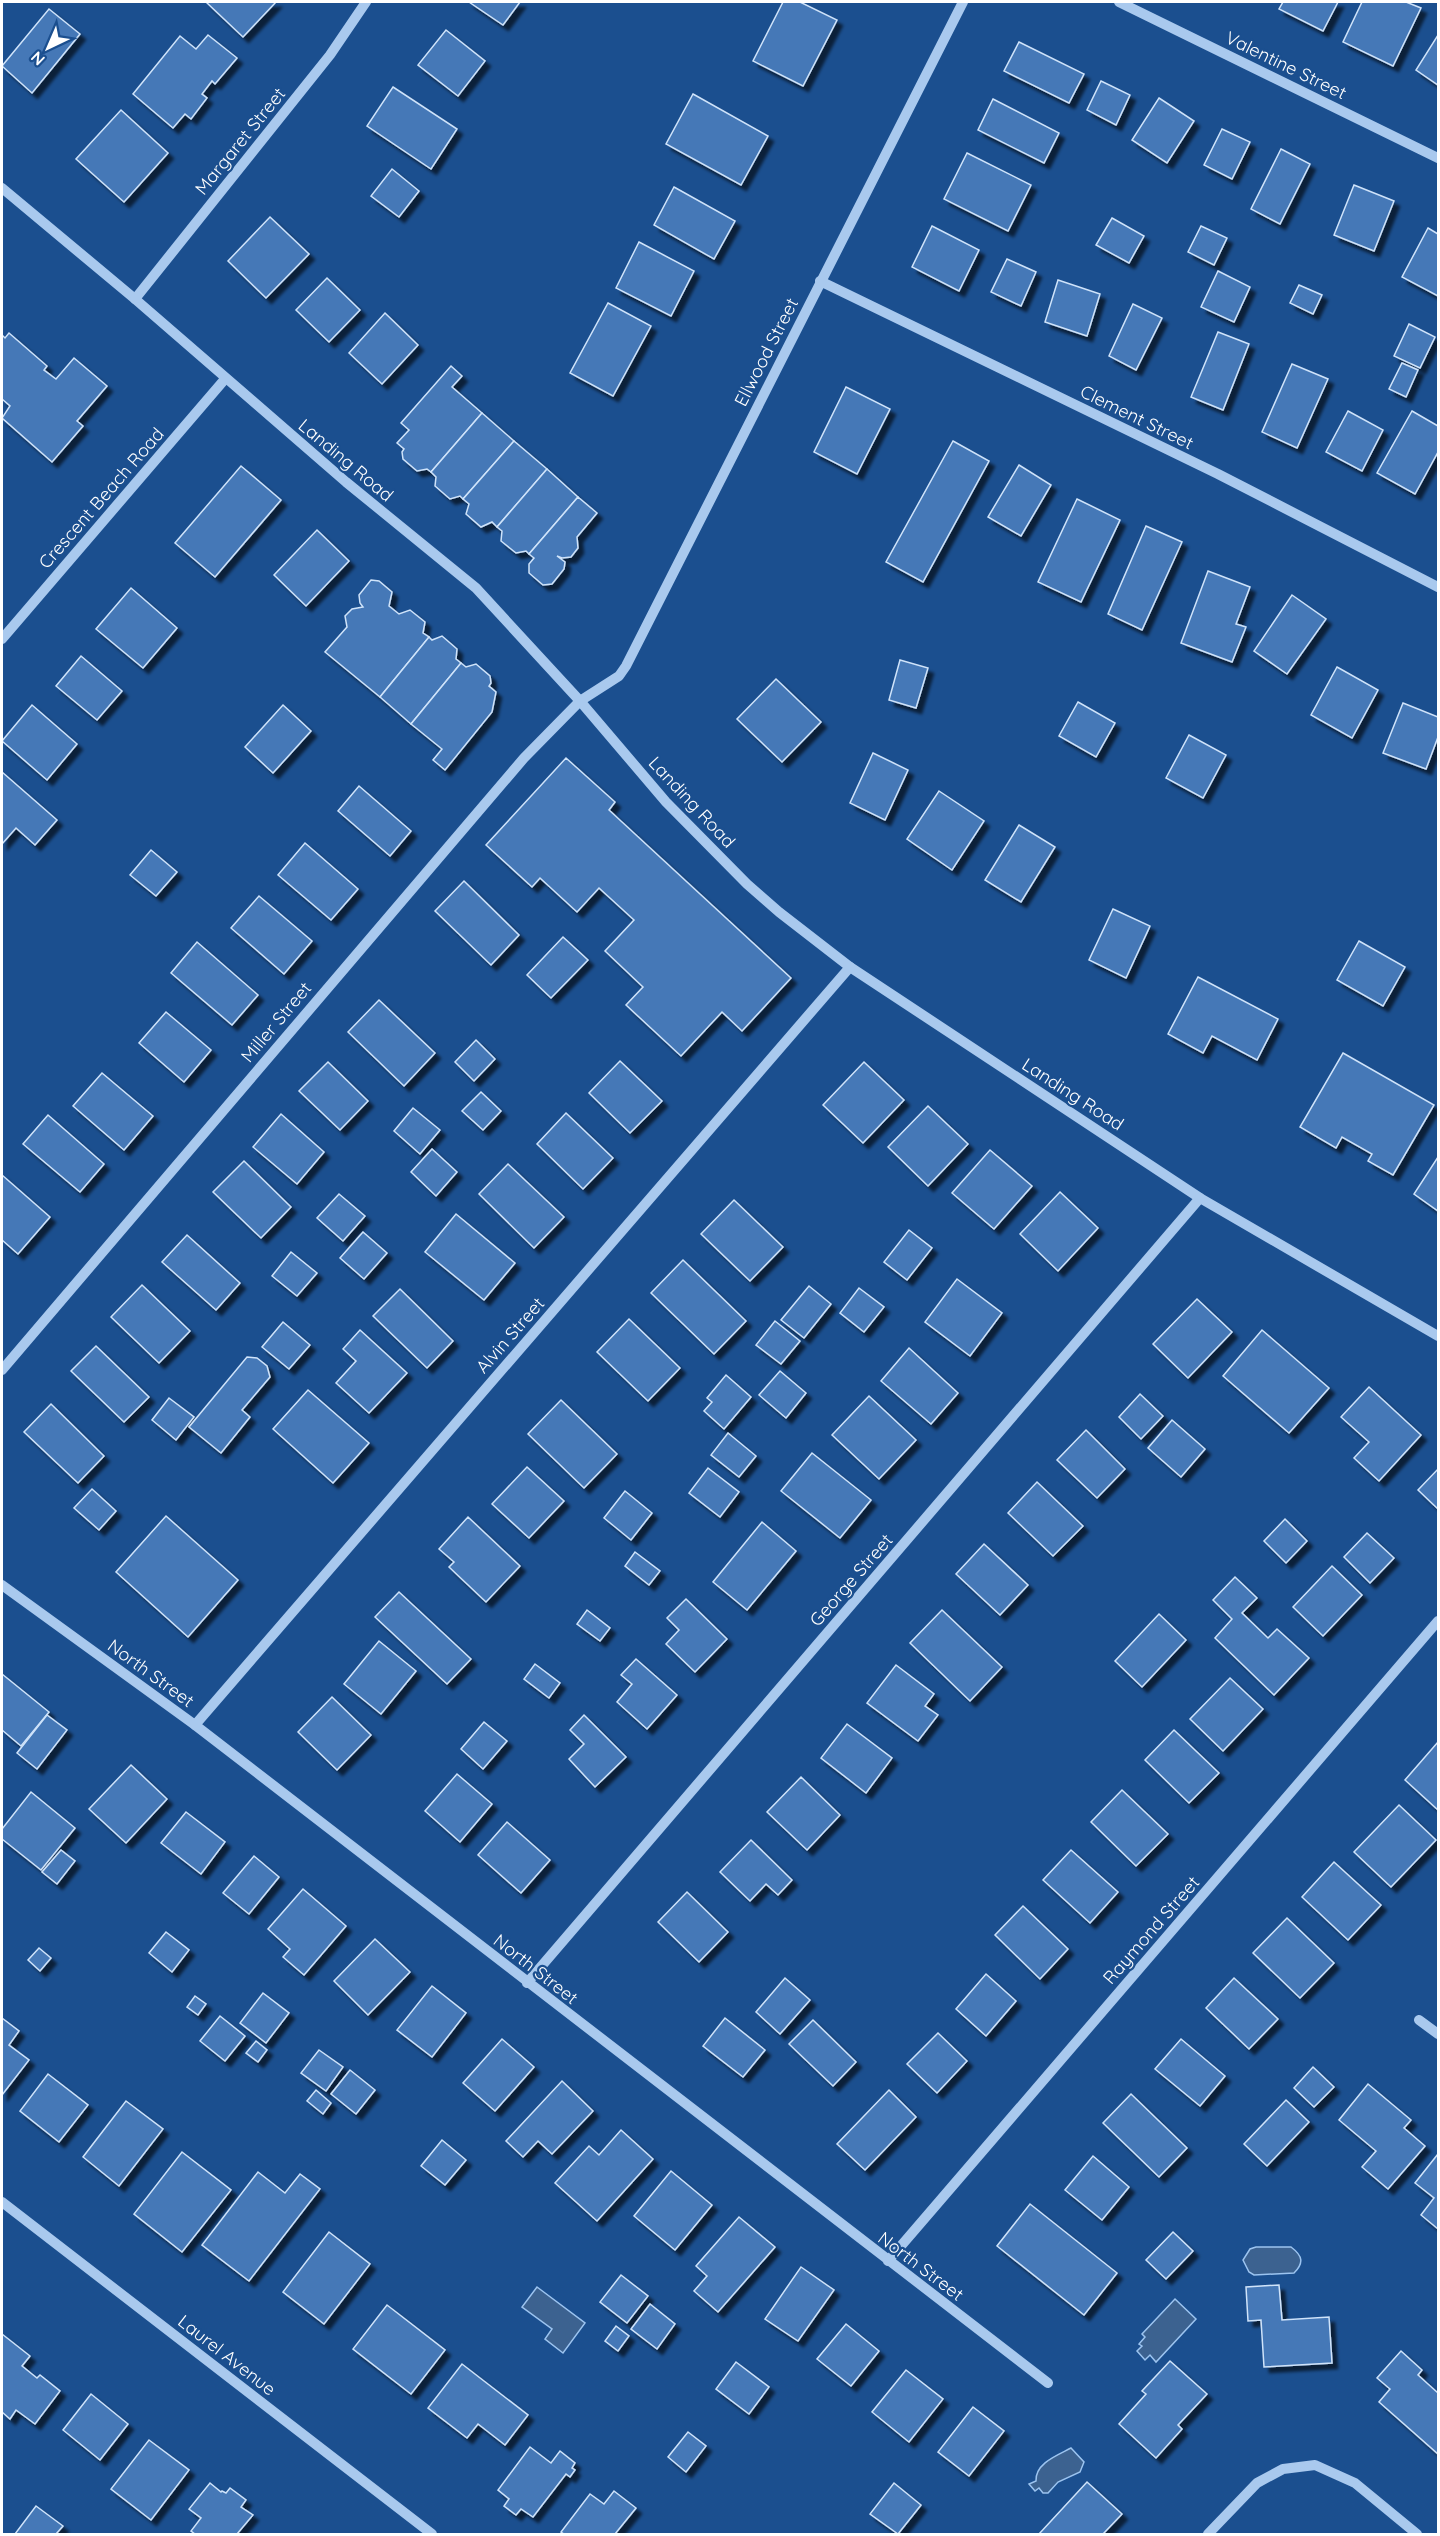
<svg xmlns="http://www.w3.org/2000/svg" width="1440" height="2536" viewBox="0 0 1440 2536" font-family="Quicksand,sans-serif">
  <style>
    .water { fill: #3c6290; stroke: #9cc4f0; stroke-width: 1.5 }
    .building { fill: #4478b7; stroke: #cfe3fa; stroke-width: 1.5; filter: url(#shadow) }
    .lines { fill: none; stroke-linecap: round; stroke-linejoin: round }
    .minor { stroke: #a9c9ee; stroke-width: 10 }
    .labels { text-anchor: middle; dominant-baseline: central; stroke-width: 4.5; stroke-linejoin: round; paint-order: stroke }
    .street-label { font-size: 18px; fill: #fff; stroke: #1b4f8f }
  </style>
  <defs>
    <filter id="shadow"><feDropShadow dx="5.5" dy="5.5" stdDeviation="1.5" flood-color="#0009"/></filter>
  </defs>
  <rect width="100%" height="100%" fill="#1b4f8f"/>
  <g class="water">
    <path d="M 1256,2247 L 1291,2247 C 1303,2256 1304,2263 1294,2273 L 1254,2275 L 1249,2272 L 1243,2260 L 1250,2249 Z"/>
    <polygon points="537,2287 585,2323 563,2353 545,2339 552,2329 522,2307"/>
    <polygon points="1175,2299 1196,2319 1156,2362 1150,2355 1145,2360 1137,2351 1142,2346 1139,2344 1145,2337 1142,2334"/>
    <path d="M 1071,2448 L 1084,2462 L 1080,2472 L 1058,2482 L 1048,2493 L 1043,2493 L 1039,2488 L 1035,2491 L 1029,2484 L 1036,2481 C 1035,2463 1058,2455 1071,2448 Z"/>
  </g>
  <g class="building">
    <polygon points="206,2 276,2 243,37"/>
    <polygon points="469,2 520,2 503,25"/>
    <polygon points="783,2 800,2 837,20 803,86 753,61"/>
    <polygon points="1283,2 1338,2 1323,31 1279,9"/>
    <polygon points="1362,2 1406,2 1421,8 1393,66 1343,42"/>
    <polygon points="49,9 80,34 32,93 2,66"/>
    <polygon points="446,30 485,61 458,96 418,65"/>
    <polygon points="208,35 237,58 215,84 212,81 202,94 207,98 191,119 185,114 173,128 133,94 180,36 196,49"/>
    <polygon points="1438,35 1438,85 1416,70"/>
    <polygon points="1019,42 1084,74 1069,103 1004,71"/>
    <polygon points="1101,81 1130,95 1116,125 1087,110"/>
    <polygon points="393,87 457,129 431,169 367,126"/>
    <polygon points="693,94 768,136 741,185 666,144"/>
    <polygon points="1159,98 1194,121 1167,163 1132,140"/>
    <polygon points="993,99 1059,133 1044,163 978,130"/>
    <polygon points="121,110 168,153 124,202 76,159"/>
    <polygon points="1222,129 1250,142 1232,179 1204,165"/>
    <polygon points="1281,149 1310,164 1280,224 1251,209"/>
    <polygon points="967,153 1031,185 1008,231 944,199"/>
    <polygon points="392,169 419,191 399,217 371,196"/>
    <polygon points="1354,185 1394,201 1374,251 1334,235"/>
    <polygon points="674,187 735,221 714,259 654,225"/>
    <polygon points="270,217 309,254 266,298 228,261"/>
    <polygon points="1112,218 1144,236 1129,263 1096,245"/>
    <polygon points="932,226 979,250 959,291 912,267"/>
    <polygon points="1201,226 1227,238 1214,265 1188,252"/>
    <polygon points="1428,228 1438,234 1438,296 1402,277"/>
    <polygon points="639,242 694,271 671,316 616,288"/>
    <polygon points="1007,259 1036,272 1021,306 991,292"/>
    <polygon points="1218,271 1250,287 1234,322 1201,307"/>
    <polygon points="327,278 360,310 329,342 296,310"/>
    <polygon points="1058,280 1100,294 1087,336 1045,322"/>
    <polygon points="1299,285 1322,295 1313,314 1290,303"/>
    <polygon points="608,303 651,326 613,396 570,373"/>
    <polygon points="1133,304 1162,318 1136,370 1109,356"/>
    <polygon points="385,313 418,345 382,384 349,353"/>
    <polygon points="1409,324 1435,337 1420,368 1394,356"/>
    <polygon points="1218,332 1249,344 1223,410 1191,397"/>
    <polygon points="9,333 47,366 44,370 56,379 74,358 107,386 77,421 83,426 52,462 2,418 10,406 2,399 2,335 5,338"/>
    <polygon points="1402,363 1418,370 1406,397 1389,389"/>
    <polygon points="1292,364 1328,379 1297,448 1262,432"/>
    <polygon points="451,366 462,376 452,387 482,413 431,472 427,469 417,471 403,459 402,452 404,449 397,443 409,430 401,423"/>
    <polygon points="846,387 890,409 857,474 814,452"/>
    <polygon points="1348,411 1383,430 1362,471 1326,452"/>
    <polygon points="1412,411 1438,426 1438,452 1415,494 1377,473"/>
    <polygon points="482,413 514,441 463,499 460,496 450,499 435,486 436,477 431,472"/>
    <polygon points="514,441 547,469 497,527 492,522 481,527 466,514 469,504 463,499"/>
    <polygon points="953,441 989,461 923,582 886,562"/>
    <polygon points="1019,465 1051,485 1021,536 988,517"/>
    <polygon points="241,466 281,500 215,577 175,543"/>
    <polygon points="547,469 578,497 529,554 526,551 516,553 501,541 502,531 497,527"/>
    <polygon points="578,497 597,513 577,537 578,548 571,557 562,558 557,556 565,562 564,569 552,584 543,585 529,573 529,564 534,558 529,554"/>
    <polygon points="1077,499 1120,520 1081,602 1038,582"/>
    <polygon points="1146,526 1182,542 1142,630 1108,614"/>
    <polygon points="317,530 349,561 306,606 274,575"/>
    <polygon points="1208,571 1250,587 1236,624 1246,627 1232,662 1181,643"/>
    <polygon points="371,580 379,581 392,592 389,606 399,614 410,610 425,622 423,633 429,637 380,697 325,652 347,627 345,616 352,609 363,607 360,603 359,595"/>
    <polygon points="131,588 177,628 143,668 96,629"/>
    <polygon points="1292,595 1326,619 1287,674 1254,651"/>
    <polygon points="442,636 457,649 456,659 461,663 411,724 380,697 429,637 432,640"/>
    <polygon points="81,656 122,691 97,720 56,686"/>
    <polygon points="900,660 928,668 916,708 889,700"/>
    <polygon points="461,663 466,667 476,664 490,676 491,683 489,686 496,692 492,712 445,770 433,760 442,749 411,724"/>
    <polygon points="1337,667 1378,690 1352,738 1311,715"/>
    <polygon points="776,679 821,722 782,762 737,719"/>
    <polygon points="1078,702 1115,723 1096,757 1059,736"/>
    <polygon points="1403,703 1438,717 1438,737 1426,769 1383,753"/>
    <polygon points="32,705 77,744 47,780 2,741"/>
    <polygon points="283,705 311,731 273,773 245,747"/>
    <polygon points="1189,735 1226,755 1203,798 1166,778"/>
    <polygon points="873,753 908,770 885,820 850,803"/>
    <polygon points="566,758 615,802 609,810 791,978 742,1031 722,1012 681,1056 626,1005 643,987 605,951 634,920 599,888 577,912 540,878 532,887 486,845"/>
    <polygon points="2,772 57,820 35,845 16,828 2,844"/>
    <polygon points="359,786 411,831 390,856 338,811"/>
    <polygon points="939,791 984,821 952,870 907,839"/>
    <polygon points="1019,825 1055,847 1021,902 985,880"/>
    <polygon points="305,843 358,889 331,920 278,875"/>
    <polygon points="151,850 177,872 156,896 130,875"/>
    <polygon points="464,881 519,935 491,965 435,911"/>
    <polygon points="259,896 312,941 284,974 231,928"/>
    <polygon points="1113,909 1150,926 1126,978 1089,960"/>
    <polygon points="563,937 588,960 551,998 527,975"/>
    <polygon points="1359,941 1405,967 1383,1006 1337,980"/>
    <polygon points="197,942 258,995 232,1025 171,973"/>
    <polygon points="1198,977 1278,1019 1257,1060 1212,1036 1203,1053 1168,1034"/>
    <polygon points="379,1000 435,1053 404,1086 348,1032"/>
    <polygon points="166,1012 211,1050 184,1082 139,1043"/>
    <polygon points="476,1040 495,1059 474,1081 455,1062"/>
    <polygon points="1343,1053 1434,1105 1393,1175 1368,1161 1372,1154 1342,1137 1336,1148 1300,1127"/>
    <polygon points="620,1061 662,1101 630,1133 589,1093"/>
    <polygon points="328,1062 368,1101 340,1130 299,1091"/>
    <polygon points="864,1062 904,1100 863,1143 823,1105"/>
    <polygon points="102,1073 153,1116 124,1150 73,1106"/>
    <polygon points="481,1092 501,1111 483,1130 462,1111"/>
    <polygon points="928,1106 968,1144 928,1186 888,1147"/>
    <polygon points="413,1108 440,1130 420,1154 394,1131"/>
    <polygon points="566,1113 613,1158 583,1189 537,1144"/>
    <polygon points="281,1114 324,1152 297,1184 253,1147"/>
    <polygon points="48,1115 104,1164 80,1192 23,1144"/>
    <polygon points="432,1149 457,1172 436,1196 411,1172"/>
    <polygon points="990,1150 1032,1186 994,1229 952,1193"/>
    <polygon points="1438,1157 1438,1211 1414,1194"/>
    <polygon points="244,1161 291,1207 261,1238 213,1192"/>
    <polygon points="508,1164 564,1217 534,1248 479,1194"/>
    <polygon points="2,1175 50,1217 18,1254 2,1240"/>
    <polygon points="1060,1192 1098,1228 1058,1271 1020,1234"/>
    <polygon points="339,1194 365,1216 343,1241 317,1218"/>
    <polygon points="734,1200 783,1247 750,1281 701,1234"/>
    <polygon points="456,1214 515,1263 484,1300 425,1252"/>
    <polygon points="909,1230 932,1248 907,1280 884,1262"/>
    <polygon points="363,1232 387,1253 364,1279 340,1258"/>
    <polygon points="187,1235 240,1283 216,1310 162,1262"/>
    <polygon points="291,1252 317,1273 297,1296 272,1276"/>
    <polygon points="683,1260 746,1321 714,1354 651,1293"/>
    <polygon points="957,1279 1002,1313 970,1356 925,1322"/>
    <polygon points="142,1285 190,1331 159,1363 111,1317"/>
    <polygon points="809,1286 831,1304 804,1338 781,1320"/>
    <polygon points="859,1288 884,1307 864,1332 840,1313"/>
    <polygon points="400,1289 453,1341 427,1368 373,1316"/>
    <polygon points="1197,1299 1232,1332 1188,1378 1153,1344"/>
    <polygon points="629,1319 680,1368 648,1401 597,1352"/>
    <polygon points="775,1321 800,1341 781,1364 756,1345"/>
    <polygon points="283,1322 310,1345 289,1369 262,1347"/>
    <polygon points="360,1330 407,1373 369,1413 336,1383 356,1361 343,1349"/>
    <polygon points="1262,1330 1329,1388 1289,1433 1223,1376"/>
    <polygon points="96,1346 149,1397 124,1422 71,1371"/>
    <polygon points="909,1348 958,1393 931,1424 881,1381"/>
    <polygon points="247,1357 257,1358 267,1366 270,1377 242,1410 250,1417 221,1453 189,1427"/>
    <polygon points="780,1371 806,1393 786,1418 759,1395"/>
    <polygon points="726,1375 751,1397 724,1429 704,1411 712,1402 707,1398"/>
    <polygon points="1369,1387 1421,1435 1379,1481 1354,1458 1369,1442 1341,1417"/>
    <polygon points="308,1390 369,1443 333,1483 273,1429"/>
    <polygon points="1140,1394 1163,1416 1141,1439 1119,1417"/>
    <polygon points="869,1396 916,1440 879,1479 832,1435"/>
    <polygon points="169,1398 194,1417 176,1440 152,1420"/>
    <polygon points="561,1400 617,1454 584,1488 528,1434"/>
    <polygon points="51,1404 104,1456 78,1483 24,1432"/>
    <polygon points="1172,1420 1205,1449 1181,1477 1148,1448"/>
    <polygon points="1086,1430 1125,1469 1097,1498 1057,1460"/>
    <polygon points="728,1433 756,1456 739,1477 711,1455"/>
    <polygon points="812,1453 871,1500 840,1538 781,1491"/>
    <polygon points="527,1467 564,1501 529,1538 492,1504"/>
    <polygon points="708,1468 739,1492 720,1517 689,1493"/>
    <polygon points="1438,1469 1438,1509 1418,1490"/>
    <polygon points="1037,1482 1083,1526 1053,1556 1008,1513"/>
    <polygon points="92,1489 116,1511 99,1530 74,1508"/>
    <polygon points="625,1491 652,1513 631,1540 604,1518"/>
    <polygon points="166,1516 238,1580 188,1637 116,1572"/>
    <polygon points="468,1517 520,1566 486,1602 449,1567 454,1562 439,1549"/>
    <polygon points="1285,1519 1307,1541 1286,1563 1264,1541"/>
    <polygon points="762,1522 796,1551 747,1610 713,1582"/>
    <polygon points="1367,1533 1394,1558 1370,1583 1344,1557"/>
    <polygon points="984,1544 1028,1585 1000,1615 956,1574"/>
    <polygon points="635,1552 660,1571 649,1585 625,1566"/>
    <polygon points="1332,1566 1362,1595 1323,1636 1293,1607"/>
    <polygon points="1235,1577 1257,1598 1242,1613 1268,1638 1277,1629 1309,1658 1274,1695 1215,1638 1232,1619 1213,1600"/>
    <polygon points="399,1592 471,1659 447,1684 375,1617"/>
    <polygon points="686,1599 727,1639 695,1672 666,1644 679,1630 667,1618"/>
    <polygon points="587,1610 610,1628 600,1641 577,1624"/>
    <polygon points="942,1610 1002,1667 970,1701 910,1643"/>
    <polygon points="1159,1614 1186,1640 1142,1687 1115,1661"/>
    <polygon points="379,1641 416,1671 381,1714 344,1684"/>
    <polygon points="636,1659 677,1695 647,1729 617,1702 632,1684 621,1675"/>
    <polygon points="535,1664 560,1683 549,1698 524,1679"/>
    <polygon points="896,1665 934,1694 925,1706 938,1715 918,1741 867,1703"/>
    <polygon points="2,1674 49,1712 21,1746 2,1730"/>
    <polygon points="1230,1678 1263,1709 1223,1751 1190,1719"/>
    <polygon points="332,1697 371,1735 337,1770 298,1732"/>
    <polygon points="47,1715 67,1730 37,1769 17,1753"/>
    <polygon points="584,1715 626,1757 595,1787 569,1759 584,1744 570,1730"/>
    <polygon points="484,1722 507,1741 483,1769 461,1749"/>
    <polygon points="847,1724 892,1758 866,1793 821,1758"/>
    <polygon points="1174,1730 1219,1773 1189,1803 1145,1760"/>
    <polygon points="1438,1742 1438,1810 1405,1780"/>
    <polygon points="131,1765 167,1799 126,1843 89,1809"/>
    <polygon points="457,1774 492,1804 460,1842 425,1811"/>
    <polygon points="801,1777 840,1815 807,1850 767,1812"/>
    <polygon points="1122,1790 1168,1834 1136,1866 1091,1822"/>
    <polygon points="31,1792 75,1828 41,1870 2,1839 2,1829"/>
    <polygon points="1399,1805 1436,1840 1391,1887 1354,1852"/>
    <polygon points="186,1812 225,1842 201,1874 161,1843"/>
    <polygon points="507,1822 550,1860 521,1893 478,1855"/>
    <polygon points="751,1840 792,1880 778,1895 766,1884 750,1901 720,1872"/>
    <polygon points="61,1850 75,1861 57,1884 42,1872"/>
    <polygon points="1071,1850 1118,1892 1090,1923 1043,1880"/>
    <polygon points="254,1856 279,1877 249,1914 223,1893"/>
    <polygon points="1334,1862 1381,1905 1348,1940 1302,1897"/>
    <polygon points="303,1889 346,1926 304,1975 283,1957 290,1949 268,1929"/>
    <polygon points="687,1892 728,1932 699,1962 658,1922"/>
    <polygon points="1023,1906 1068,1949 1040,1979 995,1935"/>
    <polygon points="1287,1918 1334,1963 1300,1998 1253,1953"/>
    <polygon points="166,1932 189,1950 172,1972 149,1953"/>
    <polygon points="375,1939 410,1972 368,2015 334,1981"/>
    <polygon points="39,1948 51,1958 40,1971 28,1960"/>
    <polygon points="986,1974 1016,2001 986,2036 956,2009"/>
    <polygon points="785,1978 810,2000 780,2034 756,2012"/>
    <polygon points="1234,1978 1278,2019 1249,2049 1206,2008"/>
    <polygon points="432,1986 466,2013 432,2057 397,2030"/>
    <polygon points="263,1993 289,2013 266,2043 240,2023"/>
    <polygon points="195,1996 206,2004 198,2015 187,2007"/>
    <polygon points="220,2016 245,2036 225,2061 200,2041"/>
    <polygon points="2,2018 19,2031 9,2045 29,2060 2,2095"/>
    <polygon points="725,2018 765,2050 743,2077 703,2046"/>
    <polygon points="813,2020 856,2062 833,2086 789,2044"/>
    <polygon points="938,2033 967,2061 937,2093 907,2064"/>
    <polygon points="502,2039 534,2067 495,2111 463,2083"/>
    <polygon points="1181,2039 1225,2076 1200,2106 1155,2069"/>
    <polygon points="256,2041 267,2050 258,2062 246,2053"/>
    <polygon points="319,2050 343,2067 326,2091 301,2073"/>
    <polygon points="1313,2067 1334,2087 1314,2107 1294,2088"/>
    <polygon points="350,2070 375,2090 356,2114 331,2094"/>
    <polygon points="48,2074 88,2105 59,2142 20,2111"/>
    <polygon points="562,2081 593,2111 552,2154 538,2141 523,2157 506,2141"/>
    <polygon points="1368,2084 1411,2120 1404,2128 1425,2146 1388,2189 1362,2167 1376,2151 1339,2120"/>
    <polygon points="316,2090 331,2103 323,2114 307,2101"/>
    <polygon points="889,2090 916,2117 865,2170 837,2144"/>
    <polygon points="1131,2094 1187,2148 1159,2177 1103,2123"/>
    <polygon points="1286,2100 1309,2122 1267,2166 1244,2144"/>
    <polygon points="126,2101 163,2129 119,2186 83,2157"/>
    <polygon points="621,2130 653,2159 597,2221 555,2183 589,2146 599,2155"/>
    <polygon points="442,2140 466,2160 445,2185 421,2166"/>
    <polygon points="182,2152 231,2190 182,2252 134,2214"/>
    <polygon points="1438,2154 1438,2229 1421,2215 1434,2198 1415,2183"/>
    <polygon points="1093,2156 1129,2187 1102,2220 1065,2190"/>
    <polygon points="671,2171 712,2205 675,2250 634,2216"/>
    <polygon points="258,2172 285,2193 300,2174 320,2189 249,2281 202,2245"/>
    <polygon points="1030,2204 1117,2273 1084,2315 997,2246"/>
    <polygon points="739,2217 775,2247 718,2312 694,2291 707,2276 696,2266"/>
    <polygon points="329,2232 370,2264 324,2324 283,2292"/>
    <polygon points="1173,2232 1193,2251 1166,2279 1146,2260"/>
    <polygon points="801,2267 834,2290 798,2341 765,2319"/>
    <polygon points="621,2275 648,2296 627,2323 600,2302"/>
    <polygon points="1279,2285 1282,2320 1329,2317 1332,2363 1264,2367 1261,2320 1248,2321 1246,2287"/>
    <polygon points="650,2304 675,2324 657,2349 631,2329"/>
    <polygon points="387,2305 445,2350 411,2394 353,2349"/>
    <polygon points="846,2324 879,2351 851,2386 817,2359"/>
    <polygon points="616,2326 629,2336 618,2351 605,2341"/>
    <polygon points="2,2334 30,2356 22,2366 37,2378 40,2375 60,2391 35,2424 16,2410 10,2419 2,2412"/>
    <polygon points="1401,2351 1422,2370 1418,2375 1438,2393 1438,2454 1379,2402 1390,2389 1377,2378"/>
    <polygon points="1170,2361 1207,2394 1178,2425 1182,2429 1156,2458 1119,2424 1146,2394 1142,2391"/>
    <polygon points="736,2362 769,2387 749,2414 716,2389"/>
    <polygon points="462,2364 528,2415 505,2445 478,2424 467,2438 428,2408"/>
    <polygon points="906,2370 943,2399 909,2442 872,2412"/>
    <polygon points="91,2394 128,2424 100,2460 63,2430"/>
    <polygon points="973,2407 1004,2431 969,2476 938,2452"/>
    <polygon points="688,2432 706,2446 686,2472 668,2457"/>
    <polygon points="149,2440 189,2470 151,2520 111,2489"/>
    <polygon points="530,2447 551,2463 560,2451 575,2463 572,2468 575,2470 570,2477 566,2474 533,2517 521,2509 516,2515 504,2506 509,2499 498,2490"/>
    <polygon points="1087,2482 1122,2514 1103,2534 1039,2534"/>
    <polygon points="210,2483 221,2492 222,2491 226,2493 230,2488 246,2500 241,2507 253,2515 237,2534 195,2534 191,2531 201,2518 189,2509"/>
    <polygon points="894,2483 921,2505 898,2534 870,2514"/>
    <polygon points="614,2491 636,2508 615,2534 564,2534 561,2532 590,2494 604,2504"/>
    <polygon points="36,2506 63,2526 56,2534 15,2534"/>
  </g>
  <g class="lines">
    <g class="minor">
      <polyline points="1119,2 1438,158"/>
      <polyline points="2,188 135,299 346,482 476,588 580,701 666,802 747,884 779,912 850,967 1200,1198 1438,1336"/>
      <polyline points="820,281 1218,474 1438,587"/>
      <polyline points="135,299 330,55 366,2"/>
      <polyline points="2,639 225,379"/>
      <polyline points="2,1370 524,758 580,701 619,676 626,666 963,2"/>
      <polyline points="2,1585 195,1725 1048,2383"/>
      <polyline points="195,1725 850,967"/>
      <polyline points="527,1983 1200,1198"/>
      <polyline points="1419,2020 1438,2034"/>
      <polyline points="2,2202 432,2534"/>
      <polyline points="888,2261 1438,1621"/>
      <polyline points="1208,2534 1257,2483 1283,2469 1315,2465 1355,2483 1417,2534"/>
    </g>
  </g>
  <g class="labels">
    <g class="street-label">
      <text transform="translate(1286 65) rotate(26)">Valentine Street</text>
      <text transform="translate(240 141) rotate(-51)">Margaret Street</text>
      <text transform="translate(766 352) rotate(-63)">Ellwood Street</text>
      <text transform="translate(1137 417) rotate(26)">Clement Street</text>
      <text transform="translate(346 460) rotate(40)">Landing Road</text>
      <text transform="translate(101 498) rotate(-49)">Crescent Beach Road</text>
      <text transform="translate(692 802) rotate(47)">Landing Road</text>
      <text transform="translate(276 1022) rotate(-50)">Miller Street</text>
      <text transform="translate(1073 1094) rotate(33)">Landing Road</text>
      <text transform="translate(510 1335) rotate(-49)">Alvin Street</text>
      <text transform="translate(851 1580) rotate(-49)">George Street</text>
      <text transform="translate(151 1673) rotate(36)">North Street</text>
      <text transform="translate(1151 1930) rotate(-49)">Raymond Street</text>
      <text transform="translate(536 1969) rotate(38)">North Street</text>
      <text transform="translate(921 2266) rotate(37)">North Street</text>
      <text transform="translate(227 2355) rotate(38)">Laurel Avenue</text>
    </g>
  </g>
  <rect width="1440" height="2536" fill="none" stroke="#ffffff" stroke-width="6"/>
  <g transform="translate(48 48) rotate(224)" stroke="#1b4f8f" stroke-width="4.5" paint-order="stroke">
  <path d="M0-4.5L10 22L0 15L-10 22Z" fill="#ffffff"/>
  <text y="-9" font-size="16" font-weight="bold" text-anchor="middle" fill="#ffffff">N</text>
  </g>
</svg>
